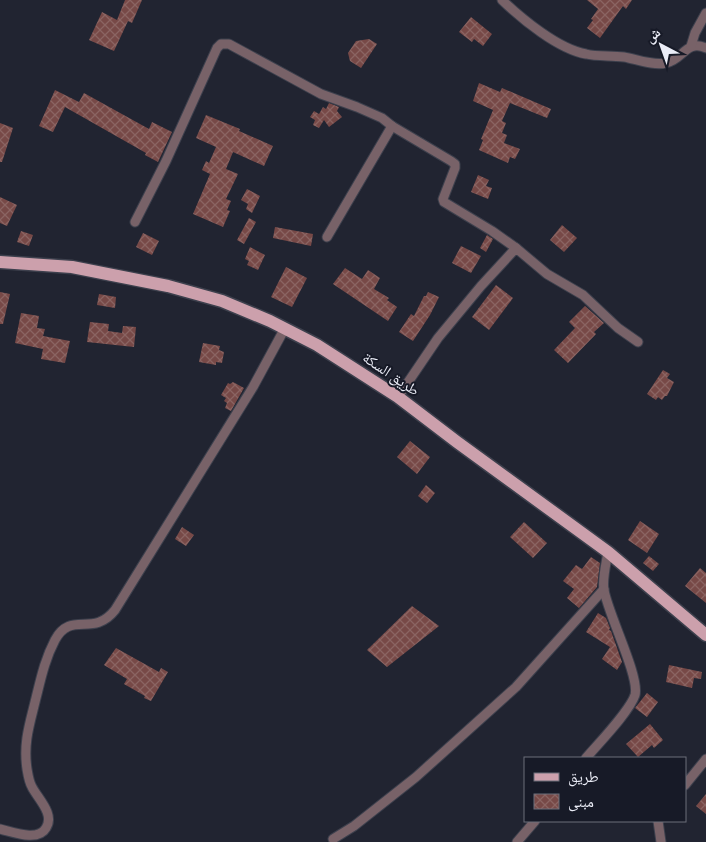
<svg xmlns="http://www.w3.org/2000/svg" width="706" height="842" viewBox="0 0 706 842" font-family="'Fira Sans Condensed','Noto Naskh Arabic',sans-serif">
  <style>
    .building { fill: url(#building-cross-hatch) }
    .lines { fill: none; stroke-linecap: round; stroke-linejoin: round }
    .street-casing { stroke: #3d404d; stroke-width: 11 }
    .primary-casing { stroke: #3d404d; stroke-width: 15 }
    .street { stroke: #786268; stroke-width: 9 }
    .primary { stroke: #cca0ac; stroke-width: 12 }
    .labels { text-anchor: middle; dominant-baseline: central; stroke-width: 4; stroke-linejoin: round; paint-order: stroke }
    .street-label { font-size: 15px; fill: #ebedf7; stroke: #171a27 }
  </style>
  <defs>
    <pattern id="building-cross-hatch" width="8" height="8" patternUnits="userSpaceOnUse" patternTransform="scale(1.25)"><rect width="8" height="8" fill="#774947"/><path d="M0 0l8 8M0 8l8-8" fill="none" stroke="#8a6462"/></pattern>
  </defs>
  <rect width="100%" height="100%" fill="#212431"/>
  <g class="building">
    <polygon points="125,0 142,0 132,23 128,21 114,51 89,40 102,12 117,20"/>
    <polygon points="587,0 632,0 626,9 623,6 600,38 587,28 593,20 591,19 598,9"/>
    <polygon points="471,17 492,34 483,46 474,39 472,42 459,32"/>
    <polygon points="369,39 377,44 361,68 350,61 348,53 356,41"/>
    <polygon points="479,83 500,92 502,88 551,109 547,118 510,103 502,121 506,123 502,133 507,135 504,143 520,149 515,159 510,157 508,163 479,150 483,140 481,139 493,110 473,101"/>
    <polygon points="55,90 79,102 84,93 149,129 152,122 172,132 158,162 145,155 146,153 65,107 53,132 39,126"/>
    <polygon points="329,103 339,107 337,111 342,117 329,127 324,120 319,128 313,125 315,120 310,117 314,111 319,114 323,107 326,109"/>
    <polygon points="206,115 240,129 239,131 273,146 264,166 233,152 226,169 238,174 226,199 231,201 227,210 230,211 223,227 193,214 210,174 202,170 206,161 209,163 216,147 196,138"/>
    <polygon points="0,123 13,128 2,162 0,162"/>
    <polygon points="478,175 489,180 486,186 492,188 488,199 471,192"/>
    <polygon points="247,189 260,196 252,213 246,209 248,204 241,200"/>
    <polygon points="0,197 17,205 7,226 0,223"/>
    <polygon points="249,218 256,222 244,244 237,240"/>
    <polygon points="562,225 577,238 564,252 550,240"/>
    <polygon points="275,227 313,234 311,246 273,238"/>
    <polygon points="21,231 33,235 29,246 17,242"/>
    <polygon points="143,233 159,241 152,255 136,247"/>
    <polygon points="487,235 493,239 486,252 480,248"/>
    <polygon points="461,246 481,256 471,273 452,263"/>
    <polygon points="250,247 265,255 258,270 247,265 249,261 245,259"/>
    <polygon points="286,267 307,278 292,307 271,297"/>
    <polygon points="345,268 362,279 368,270 380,278 374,289 389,298 387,300 397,307 388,321 333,284"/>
    <polygon points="496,285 513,298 489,330 472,317"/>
    <polygon points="0,292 10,294 3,324 0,324"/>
    <polygon points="428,292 439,297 430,315 413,341 399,332 411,314 414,316 424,296 426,296"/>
    <polygon points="99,294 116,297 115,308 97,305"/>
    <polygon points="585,306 604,323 594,332 596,334 568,363 554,350 575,328 569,322"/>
    <polygon points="21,313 39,316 37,328 45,329 43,336 70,341 65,363 41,359 43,349 15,343"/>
    <polygon points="90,322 109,324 108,331 122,333 123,326 136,327 134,347 87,342"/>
    <polygon points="203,343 220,346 219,350 224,352 222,363 216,362 216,365 199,362"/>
    <polygon points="663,370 670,374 667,378 674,382 667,396 665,396 662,400 658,397 656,400 647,394"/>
    <polygon points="233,382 244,388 231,411 225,408 227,403 224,401 226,398 221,395 228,383 230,384"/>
    <polygon points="410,441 430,457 417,474 397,457"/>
    <polygon points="426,485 435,493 427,503 418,496"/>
    <polygon points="640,521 659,534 647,553 628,540"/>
    <polygon points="524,522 547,543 533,558 510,537"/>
    <polygon points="182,527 194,535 186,546 175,539"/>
    <polygon points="649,556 659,564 653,571 643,563"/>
    <polygon points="591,557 600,563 597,587 579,608 567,598 574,589 563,581 576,565 582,569"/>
    <polygon points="700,568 706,573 706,603 685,586"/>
    <polygon points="412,606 439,626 387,667 367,650"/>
    <polygon points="598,613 606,618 610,628 609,630 611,631 622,662 617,670 602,659 610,647 586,632"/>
    <polygon points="116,648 159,672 161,668 168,672 151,701 144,698 145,696 124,684 127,679 104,665"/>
    <polygon points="669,665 702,672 701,679 694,678 692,688 666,682"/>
    <polygon points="647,693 658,702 647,717 635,708"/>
    <polygon points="650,724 663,740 654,748 652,745 638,757 626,744"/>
    <polygon points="706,794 706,814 696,806"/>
  </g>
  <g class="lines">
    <g class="street-casing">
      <g id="street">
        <path d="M 502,0 C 522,19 558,49 586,54 C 598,57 611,55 624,57 C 636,59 653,66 666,63 C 683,60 686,39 706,48"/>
        <polyline points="691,46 695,33 706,13"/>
        <polyline points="135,222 166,161 217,48 221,44 229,44 321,94 357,107 382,118 392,126 451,161 455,164 455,168 443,199 444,202 492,231 516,248"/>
        <polyline points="327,237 392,126"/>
        <polyline points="398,397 438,338 481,286 516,248 547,274 583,295 618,328 638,342"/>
        <path d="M 586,758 C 598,744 630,711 635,695 C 640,677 608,614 604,590 C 602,579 606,564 608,552"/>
        <polyline points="685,785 706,759"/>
        <polyline points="658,821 661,842"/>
        <path d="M 0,829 C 13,832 38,842 46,828 C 55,814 38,799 32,787 C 29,782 28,775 27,769 C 23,742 30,723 36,698 C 41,678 45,659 55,640 C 71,610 93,638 115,610 L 253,387 L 285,328"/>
        <polyline points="333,839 354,826 416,777 516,687 604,589"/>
        <polyline points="517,842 535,821"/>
      </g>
    </g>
    <g class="primary-casing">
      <polyline id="primary" points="0,262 72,267 168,286 222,301 270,321 317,345 398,397 457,442 608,552 706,635"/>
    </g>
    <use href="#street" class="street"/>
    <use href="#primary" class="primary"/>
  </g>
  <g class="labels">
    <g class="street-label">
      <text transform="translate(391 374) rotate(34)">طريق السكة</text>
    </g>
  </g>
  <rect x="524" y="757" width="162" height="65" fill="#171a27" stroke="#6c6e7a"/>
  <rect x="534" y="773" width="25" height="8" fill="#cca0ac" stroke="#6c6e7a"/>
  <text x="568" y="782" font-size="15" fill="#ebedf7">طريق</text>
  <rect x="534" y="794" width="25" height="15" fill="url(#building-cross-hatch)" stroke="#6c6e7a"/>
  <text x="568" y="807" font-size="15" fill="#ebedf7">مبنى</text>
  <g transform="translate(661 45) rotate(319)" stroke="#171a27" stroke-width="4" paint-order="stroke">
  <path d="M0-4L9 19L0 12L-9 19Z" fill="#ebedf7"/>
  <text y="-8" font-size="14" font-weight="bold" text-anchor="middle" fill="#ebedf7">ش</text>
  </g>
</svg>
